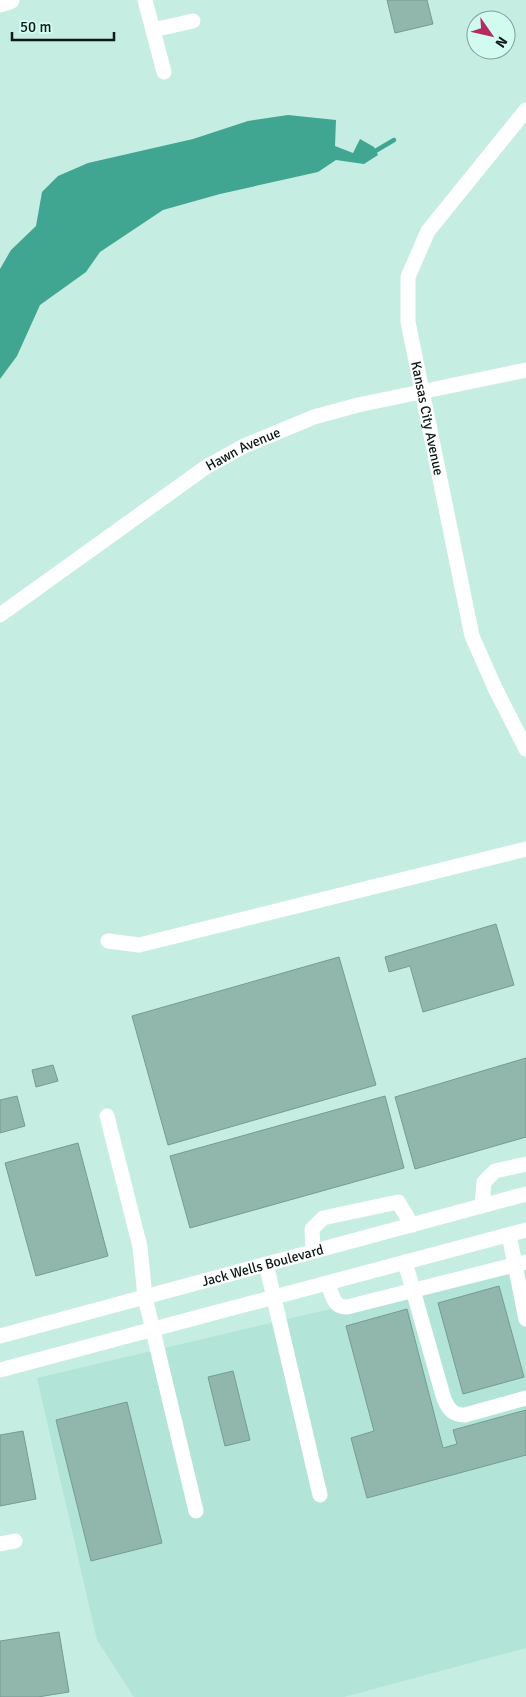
<svg xmlns="http://www.w3.org/2000/svg" width="526" height="1697" viewBox="0 0 526 1697" font-family="Signika,sans-serif">
  <style>
    .built { fill: #b2e4d7 }
    .water { fill: #41a691 }
    .lines { fill: none; stroke-linecap: round; stroke-linejoin: round }
    .stream { stroke: #41a691; stroke-width: 4.5 }
    .building { fill: #91b7ad; stroke: #769b92 }
    .minor { stroke: #fff; stroke-width: 15 }
    .major { stroke: #fff; stroke-width: 19 }
    .labels { text-anchor: middle; dominant-baseline: central; stroke-width: 4; stroke-linejoin: round; paint-order: stroke }
    .street-label { font-size: 14px; fill: #0b1a17; stroke: #d2fbf0 }
  </style>
  <rect width="100%" height="100%" fill="#c5ede2"/>
  <polygon class="built" points="526,1263 526,1648 344,1697 134,1697 97,1640 37,1378"/>
  <polygon class="water" points="288,115 336,120 335,146 353,153 360,139 374,147 378,155 364,164 336,160 318,172 220,194 163,210 100,252 86,272 40,305 17,356 0,379 0,269 11,250 36,226 42,192 58,176 88,163 193,139 248,121"/>
  <g class="lines">
    <polyline class="stream" points="372,153 394,140"/>
  </g>
  <g class="building">
    <polygon points="387,0 427,0 433,24 395,33"/>
    <polygon points="496,924 514,985 423,1012 410,966 389,972 385,957"/>
    <polygon points="339,957 376,1085 168,1145 132,1016"/>
    <polygon points="526,1058 526,1137 415,1169 395,1097"/>
    <polygon points="53,1065 58,1081 36,1087 32,1070"/>
    <polygon points="17,1096 25,1126 0,1133 0,1100"/>
    <polygon points="385,1096 404,1168 190,1228 170,1156"/>
    <polygon points="78,1143 108,1256 36,1276 5,1163"/>
    <polygon points="499,1286 524,1377 463,1394 438,1303"/>
    <polygon points="407,1309 443,1448 457,1444 453,1430 526,1410 526,1455 367,1498 351,1438 374,1431 346,1326"/>
    <polygon points="233,1371 250,1440 225,1446 208,1377"/>
    <polygon points="127,1402 162,1543 91,1561 56,1420"/>
    <polygon points="23,1431 36,1499 0,1506 0,1435"/>
    <polygon points="59,1632 69,1692 38,1697 0,1697 0,1641"/>
  </g>
  <g class="lines">
    <g class="minor">
      <polyline points="145,0 164,72"/>
      <polyline points="153,30 193,21"/>
      <path id="s1" d="M 526,110 L 428,231 L 408,277 L 408,322 L 472,636 L 495,688 L 526,749"/>
      <path id="s2" d="M 0,615 L 206,467 L 244,446 L 314,417 L 358,405 L 526,370"/>
      <polyline points="108,941 139,945 526,849"/>
      <polyline points="107,1116 140,1247 145,1297 196,1511"/>
      <polyline points="482,1206 484,1182 495,1171 526,1164"/>
      <polyline points="509,1235 526,1319"/>
      <polyline points="313,1251 312,1229 323,1218 398,1202 412,1225"/>
      <path d="M 405,1262 L 444,1399 C 449,1410 453,1415 465,1415 L 526,1398"/>
      <polyline points="266,1264 320,1495"/>
      <path d="M 328,1283 C 332,1294 333,1308 347,1307 L 526,1262"/>
      <path id="s3" d="M 0,1336 L 526,1194"/>
      <polyline points="0,1370 526,1230"/>
      <polyline points="0,1544 15,1541"/>
    </g>
    <polyline class="major" points="0,3 10,0"/>
  </g>
  <g class="labels">
    <g class="street-label">
      <text stroke="none"><textPath href="#s1" startOffset="349">Kansas City Avenue</textPath></text>
      <text stroke="none"><textPath href="#s2" startOffset="295">Hawn Avenue</textPath></text>
      <text stroke="none"><textPath href="#s3" startOffset="272">Jack Wells Boulevard</textPath></text>
    </g>
  </g>
  <g transform="translate(491 35) rotate(124)"><circle r="24" fill="#d2fbf0" stroke="#82a199"/>
  <path d="M0-4L9 19L0 12L-9 19Z" fill="#b62a64"/>
  <text y="-8" font-size="14" font-weight="bold" text-anchor="middle" fill="#0b1a17">N</text>
  </g>
  <path d="M12 32v8h102v-8" fill="none" stroke="#0b1a17" stroke-width="2.5"/>
  <text x="20" y="32" font-size="15" fill="#0b1a17" stroke="#d2fbf0" stroke-width="4" paint-order="stroke">50 m</text>
</svg>
